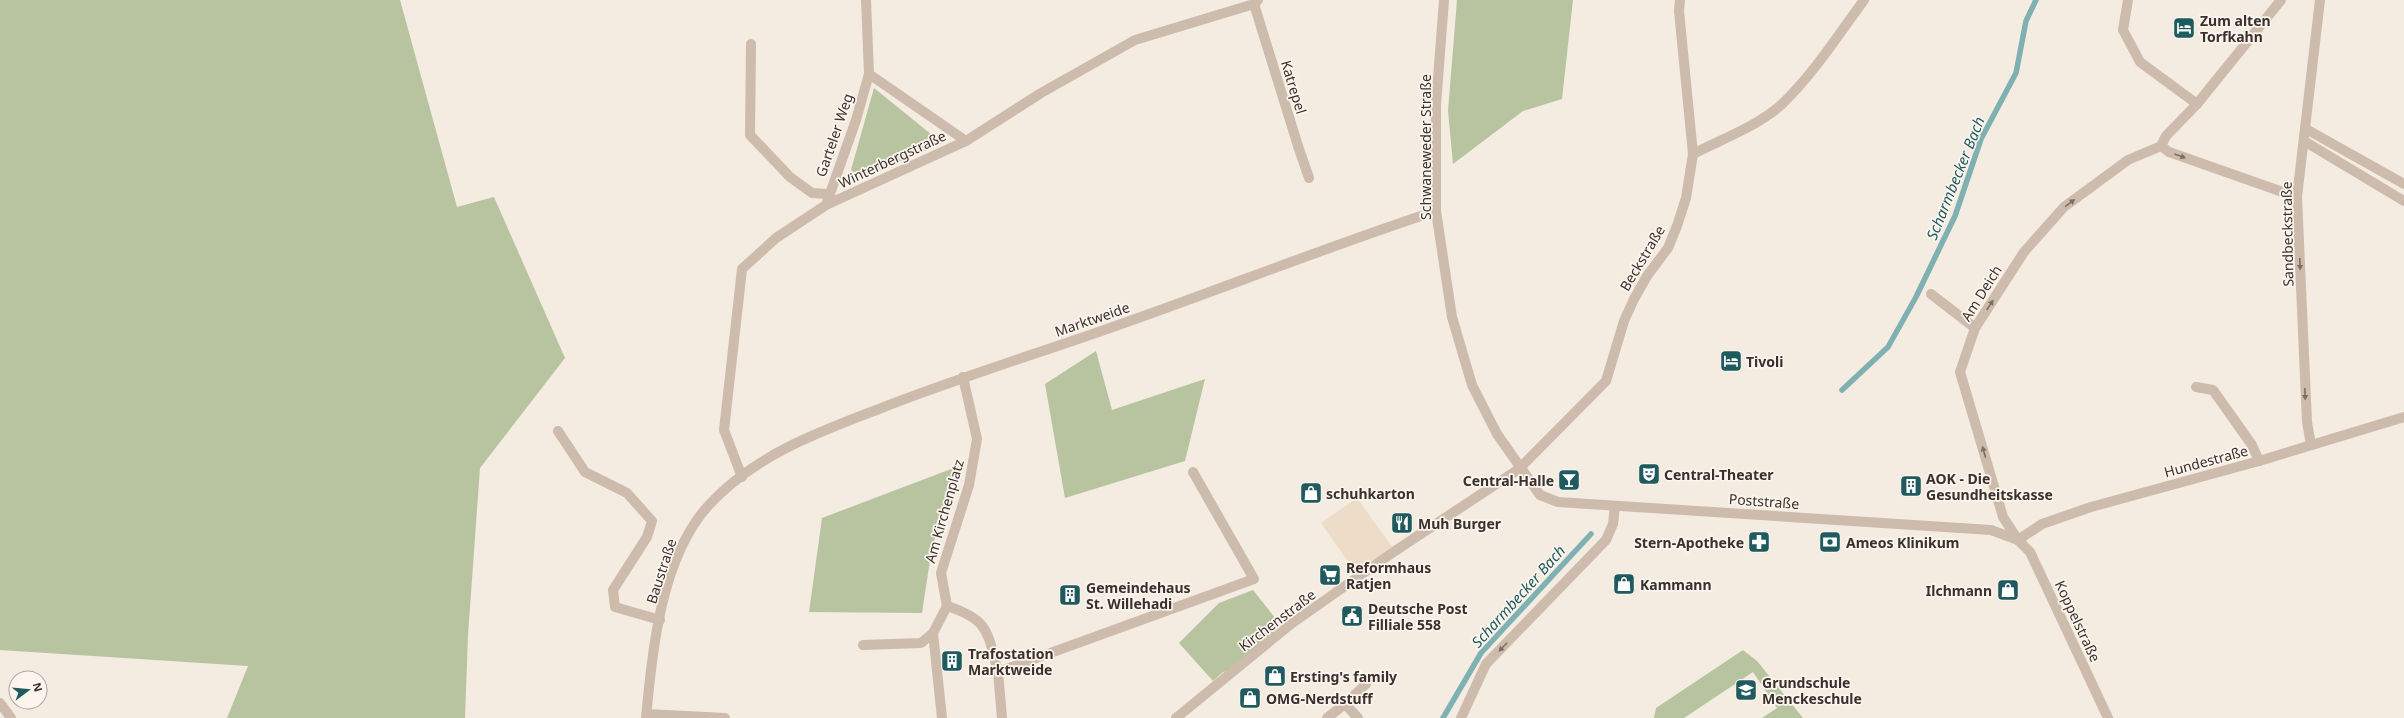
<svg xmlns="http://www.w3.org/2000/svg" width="2404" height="718" viewBox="0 0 2404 718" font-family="'Noto Sans',sans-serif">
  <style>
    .green { fill: #b8c4a0 }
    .plaza { fill: #ecdcc8 }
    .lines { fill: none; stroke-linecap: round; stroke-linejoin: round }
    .stream { stroke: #7fb0b2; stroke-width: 5.5 }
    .service { stroke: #cdbbac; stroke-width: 10 }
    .pedestrian { stroke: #cdbbac; stroke-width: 10 }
    .minor { stroke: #cdbbac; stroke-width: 10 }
    .tertiary { stroke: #cdbbac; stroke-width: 10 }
    .oneway { fill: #7d6f65 }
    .labels { text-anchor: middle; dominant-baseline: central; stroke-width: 3.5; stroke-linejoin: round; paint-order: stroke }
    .poi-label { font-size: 14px; font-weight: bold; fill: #3b302b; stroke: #fbf5ee; text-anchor: start }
    .street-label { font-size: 14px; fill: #3b302b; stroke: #fbf5ee }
    .water-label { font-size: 15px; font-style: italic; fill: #1f5a5e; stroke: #fbf5ee }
  </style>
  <rect width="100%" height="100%" fill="#f4ebe1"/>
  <g class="green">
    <polygon points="0,0 400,0 457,207 494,197 565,358 480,468 468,635 465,718 227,718 248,666 0,650"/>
    <polygon points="1457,0 1573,0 1562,99 1523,111 1453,164 1448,111"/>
    <polygon points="874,88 942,143 861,179 851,170"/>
    <polygon points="1096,351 1112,410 1205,379 1185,461 1065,498 1045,384"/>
    <polygon points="959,466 932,547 922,613 809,612 822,518"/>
    <polygon points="1253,590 1279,623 1272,636 1231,670 1223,672 1213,681 1179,643 1219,603"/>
    <polygon points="1743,650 1757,661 1803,718 1762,718 1777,708 1753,672 1684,718 1654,718 1656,708"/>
  </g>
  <polygon class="plaza" points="1357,498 1395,551 1359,577 1321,523"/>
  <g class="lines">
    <g class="stream">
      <polyline points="1842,390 1888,347 1916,297 1955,216 1981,139 2016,73 2026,21 2036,0"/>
      <polyline points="1443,718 1481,653 1591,534"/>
    </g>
    <g class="service">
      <polyline points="2128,0 2123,30 2140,62 2197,104"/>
      <polyline points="751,44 750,135 790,177 812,193 828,194"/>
      <polyline points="2306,129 2404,184"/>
      <polyline points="2304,141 2404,201"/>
      <polyline points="1298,146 1309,178"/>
      <polyline points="1931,294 1975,328"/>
      <polyline points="2196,387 2213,390 2252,445 2259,461"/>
      <polyline points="558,431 585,472 627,493 652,521 647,537 613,590 615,607 660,620"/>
      <polyline points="933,633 942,718"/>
      <path d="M 863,645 L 921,643 L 933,633 L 947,606 C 990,620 987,632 998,672 L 1254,579 L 1193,472"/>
      <polyline points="647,714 725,718"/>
      <polyline points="1327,718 1345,704"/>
      <polyline points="1358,718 1345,704 1366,684"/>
    </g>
    <g class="pedestrian">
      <polyline points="998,672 1002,718"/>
      <polyline points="1176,718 1291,624 1395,551 1519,469"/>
    </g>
    <g class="minor">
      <polyline points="1254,4 1298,146"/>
      <polyline points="869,74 966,141"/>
      <polyline points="2161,146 2166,136 2197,104 2281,0"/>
      <path d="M 1693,154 C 1722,139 1756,127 1781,105 C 1812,76 1839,34 1864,0"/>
      <polyline points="826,205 856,120 869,74 866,0"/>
      <polyline points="2311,445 2307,422 2297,197 2320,0"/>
      <polyline points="1519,469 1606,381 1624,321 1634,299 1647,276 1668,248 1677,226 1686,198 1693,154 1679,11 1680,0"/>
      <polyline points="742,477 724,430 742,269 776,238 826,205 966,141 1041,93 1135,40 1254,4 1258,0"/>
      <polyline points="2018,540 2003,517 1960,372 1975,328 2024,252 2064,207 2128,160 2161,146 2169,152 2297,197"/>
      <polyline points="947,606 941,573 969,485 977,439 963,377"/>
      <polyline points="0,703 11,718"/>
      <polyline points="1461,718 1486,664 1606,540 1613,524 1615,506"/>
    </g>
    <g class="tertiary">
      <polyline points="1444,0 1436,105 1436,211 1452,317 1472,385 1497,434 1540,495 1558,502 1991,530 2018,540 2030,552 2108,718"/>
      <polyline points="2018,540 2042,524 2091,507 2259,461 2404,417"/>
      <path d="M 646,718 C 652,651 661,558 708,506 C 753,456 818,432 879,409 C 955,379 1033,355 1110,328 C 1219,290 1326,247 1436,211"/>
    </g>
  </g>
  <defs><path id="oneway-solid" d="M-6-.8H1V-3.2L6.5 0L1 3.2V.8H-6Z"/></defs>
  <g class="oneway">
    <use href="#oneway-solid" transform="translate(2180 156) rotate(20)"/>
    <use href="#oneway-solid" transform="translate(2070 203) rotate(-37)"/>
    <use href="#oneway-solid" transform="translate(2300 264) rotate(88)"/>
    <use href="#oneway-solid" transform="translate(1990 305) rotate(-57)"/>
    <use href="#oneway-solid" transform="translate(2305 394) rotate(88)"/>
    <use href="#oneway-solid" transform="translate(1984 452) rotate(-106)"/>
    <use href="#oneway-solid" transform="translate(1503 647) rotate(134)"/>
  </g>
  <defs>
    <g id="hotel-square" transform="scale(1.15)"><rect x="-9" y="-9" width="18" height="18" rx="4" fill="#1f5a5e" stroke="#fbf5ee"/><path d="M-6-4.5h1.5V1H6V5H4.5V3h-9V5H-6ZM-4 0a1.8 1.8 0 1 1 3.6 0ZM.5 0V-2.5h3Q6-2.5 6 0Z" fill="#fff"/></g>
    <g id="theatre-square" transform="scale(1.15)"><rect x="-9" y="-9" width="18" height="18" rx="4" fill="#1f5a5e" stroke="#fbf5ee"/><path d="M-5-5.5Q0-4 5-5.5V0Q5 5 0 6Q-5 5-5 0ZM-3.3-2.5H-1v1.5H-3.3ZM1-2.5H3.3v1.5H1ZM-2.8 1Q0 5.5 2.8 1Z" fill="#fff"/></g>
    <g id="bar-square" transform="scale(1.15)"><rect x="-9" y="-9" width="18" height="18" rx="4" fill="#1f5a5e" stroke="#fbf5ee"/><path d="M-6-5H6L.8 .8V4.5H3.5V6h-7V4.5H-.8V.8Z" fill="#fff"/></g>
    <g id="building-square" transform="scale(1.15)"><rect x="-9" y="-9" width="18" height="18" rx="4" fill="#1f5a5e" stroke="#fbf5ee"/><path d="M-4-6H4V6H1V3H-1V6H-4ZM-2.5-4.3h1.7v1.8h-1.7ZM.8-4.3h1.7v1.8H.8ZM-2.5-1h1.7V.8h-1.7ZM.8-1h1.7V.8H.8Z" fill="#fff"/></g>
    <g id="shop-square" transform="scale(1.15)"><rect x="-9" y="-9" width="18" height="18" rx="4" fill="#1f5a5e" stroke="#fbf5ee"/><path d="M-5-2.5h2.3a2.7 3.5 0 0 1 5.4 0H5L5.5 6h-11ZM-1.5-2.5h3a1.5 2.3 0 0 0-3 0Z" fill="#fff"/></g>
    <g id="restaurant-square" transform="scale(1.15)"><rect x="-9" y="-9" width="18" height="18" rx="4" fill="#1f5a5e" stroke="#fbf5ee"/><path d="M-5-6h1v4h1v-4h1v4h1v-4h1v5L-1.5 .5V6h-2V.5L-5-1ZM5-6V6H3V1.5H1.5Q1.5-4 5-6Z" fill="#fff"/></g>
    <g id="pharmacy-square" transform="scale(1.15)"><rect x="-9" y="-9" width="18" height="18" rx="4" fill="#1f5a5e" stroke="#fbf5ee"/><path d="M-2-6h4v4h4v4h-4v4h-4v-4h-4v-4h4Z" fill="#fff"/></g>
    <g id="bank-square" transform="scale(1.15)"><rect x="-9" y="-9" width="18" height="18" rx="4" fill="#1f5a5e" stroke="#fbf5ee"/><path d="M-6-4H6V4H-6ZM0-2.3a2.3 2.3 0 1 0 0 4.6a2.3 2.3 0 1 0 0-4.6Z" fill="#fff"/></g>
    <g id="supermarket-square" transform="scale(1.15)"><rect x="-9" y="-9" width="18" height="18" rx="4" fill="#1f5a5e" stroke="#fbf5ee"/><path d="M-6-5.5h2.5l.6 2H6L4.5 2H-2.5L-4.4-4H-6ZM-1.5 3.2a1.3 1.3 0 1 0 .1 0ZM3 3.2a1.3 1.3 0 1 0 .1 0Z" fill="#fff"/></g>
    <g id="civic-square" transform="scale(1.15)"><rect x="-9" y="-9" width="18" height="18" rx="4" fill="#1f5a5e" stroke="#fbf5ee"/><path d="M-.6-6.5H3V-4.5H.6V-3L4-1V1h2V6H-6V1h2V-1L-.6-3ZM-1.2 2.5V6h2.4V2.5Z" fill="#fff"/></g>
    <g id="school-square" transform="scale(1.15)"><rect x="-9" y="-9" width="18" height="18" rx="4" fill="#1f5a5e" stroke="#fbf5ee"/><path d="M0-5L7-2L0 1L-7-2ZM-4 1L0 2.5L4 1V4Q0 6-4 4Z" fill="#fff"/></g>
  </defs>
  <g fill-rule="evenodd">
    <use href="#hotel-square" x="2184" y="28"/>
    <use href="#hotel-square" x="1731" y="361"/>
    <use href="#theatre-square" x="1649" y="474"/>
    <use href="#bar-square" x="1569" y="480"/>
    <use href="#building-square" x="1911" y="486"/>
    <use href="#shop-square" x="1311" y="493"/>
    <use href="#restaurant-square" x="1402" y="523"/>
    <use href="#pharmacy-square" x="1759" y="542"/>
    <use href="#bank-square" x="1830" y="542"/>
    <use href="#supermarket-square" x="1330" y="575"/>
    <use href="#shop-square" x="1624" y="584"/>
    <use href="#shop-square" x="2008" y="590"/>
    <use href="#building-square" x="1070" y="595"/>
    <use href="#civic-square" x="1352" y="616"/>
    <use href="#building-square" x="952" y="661"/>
    <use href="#shop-square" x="1275" y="676"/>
    <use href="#school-square" x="1746" y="690"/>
    <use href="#shop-square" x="1250" y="698"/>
  </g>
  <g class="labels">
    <g class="poi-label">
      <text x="2200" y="20">Zum alten<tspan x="2200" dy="16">Torfkahn</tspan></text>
      <text x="1746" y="361">Tivoli</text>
      <text x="1664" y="474">Central-Theater</text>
      <text x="1926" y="478">AOK - Die<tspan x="1926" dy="16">Gesundheitskasse</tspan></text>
      <text x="1554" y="480" text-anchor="end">Central-Halle</text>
      <text x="1326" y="493">schuhkarton</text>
      <text x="1418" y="523">Muh Burger</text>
      <text x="1744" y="542" text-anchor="end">Stern-Apotheke</text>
      <text x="1846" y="542">Ameos Klinikum</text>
      <text x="1346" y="567">Reformhaus<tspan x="1346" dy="16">Ratjen</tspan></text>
      <text x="1640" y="584">Kammann</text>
      <text x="1086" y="587">Gemeindehaus<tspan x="1086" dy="16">St. Willehadi</tspan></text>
      <text x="1992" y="590" text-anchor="end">Ilchmann</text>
      <text x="1368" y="608">Deutsche Post<tspan x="1368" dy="16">Filliale 558</tspan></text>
      <text x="968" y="653">Trafostation<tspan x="968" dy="16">Marktweide</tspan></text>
      <text x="1290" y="676">Ersting's family</text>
      <text x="1762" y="682">Grundschule<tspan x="1762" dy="16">Menckeschule</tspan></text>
      <text x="1266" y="698">OMG-Nerdstuff</text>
    </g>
    <g class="street-label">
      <text transform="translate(1294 87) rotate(73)">Katrepel</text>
      <text transform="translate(834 135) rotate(-71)">Garteler Weg</text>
      <text transform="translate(1425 147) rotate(-90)">Schwaneweder Straße</text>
      <text transform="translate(892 159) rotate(-25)">Winterbergstraße</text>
      <text transform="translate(2287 234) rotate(-91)">Sandbeckstraße</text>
      <text transform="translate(1642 258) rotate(-59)">Beckstraße</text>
      <text transform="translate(1981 293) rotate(-58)">Am Deich</text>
      <text transform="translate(1092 319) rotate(-19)">Marktweide</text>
      <text transform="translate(2206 461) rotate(-15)">Hundestraße</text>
      <text transform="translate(1764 501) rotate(4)">Poststraße</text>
      <text transform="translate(944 511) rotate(-74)">Am Kirchenplatz</text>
      <text transform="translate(661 571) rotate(-72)">Baustraße</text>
      <text transform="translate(1277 620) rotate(-37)">Kirchenstraße</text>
      <text transform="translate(2078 621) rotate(65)">Koppelstraße</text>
    </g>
    <g class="water-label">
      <text transform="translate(1955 178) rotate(-68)">Scharmbecker Bach</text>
      <text transform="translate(1518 596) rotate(-48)">Scharmbecker Bach</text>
    </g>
  </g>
  <g transform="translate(28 690) rotate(74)"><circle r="19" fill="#fbf5ee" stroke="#aea6a0"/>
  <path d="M0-3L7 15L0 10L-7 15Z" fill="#1f5a5e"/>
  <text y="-6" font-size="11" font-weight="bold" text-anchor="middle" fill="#3b302b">N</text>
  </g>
</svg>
